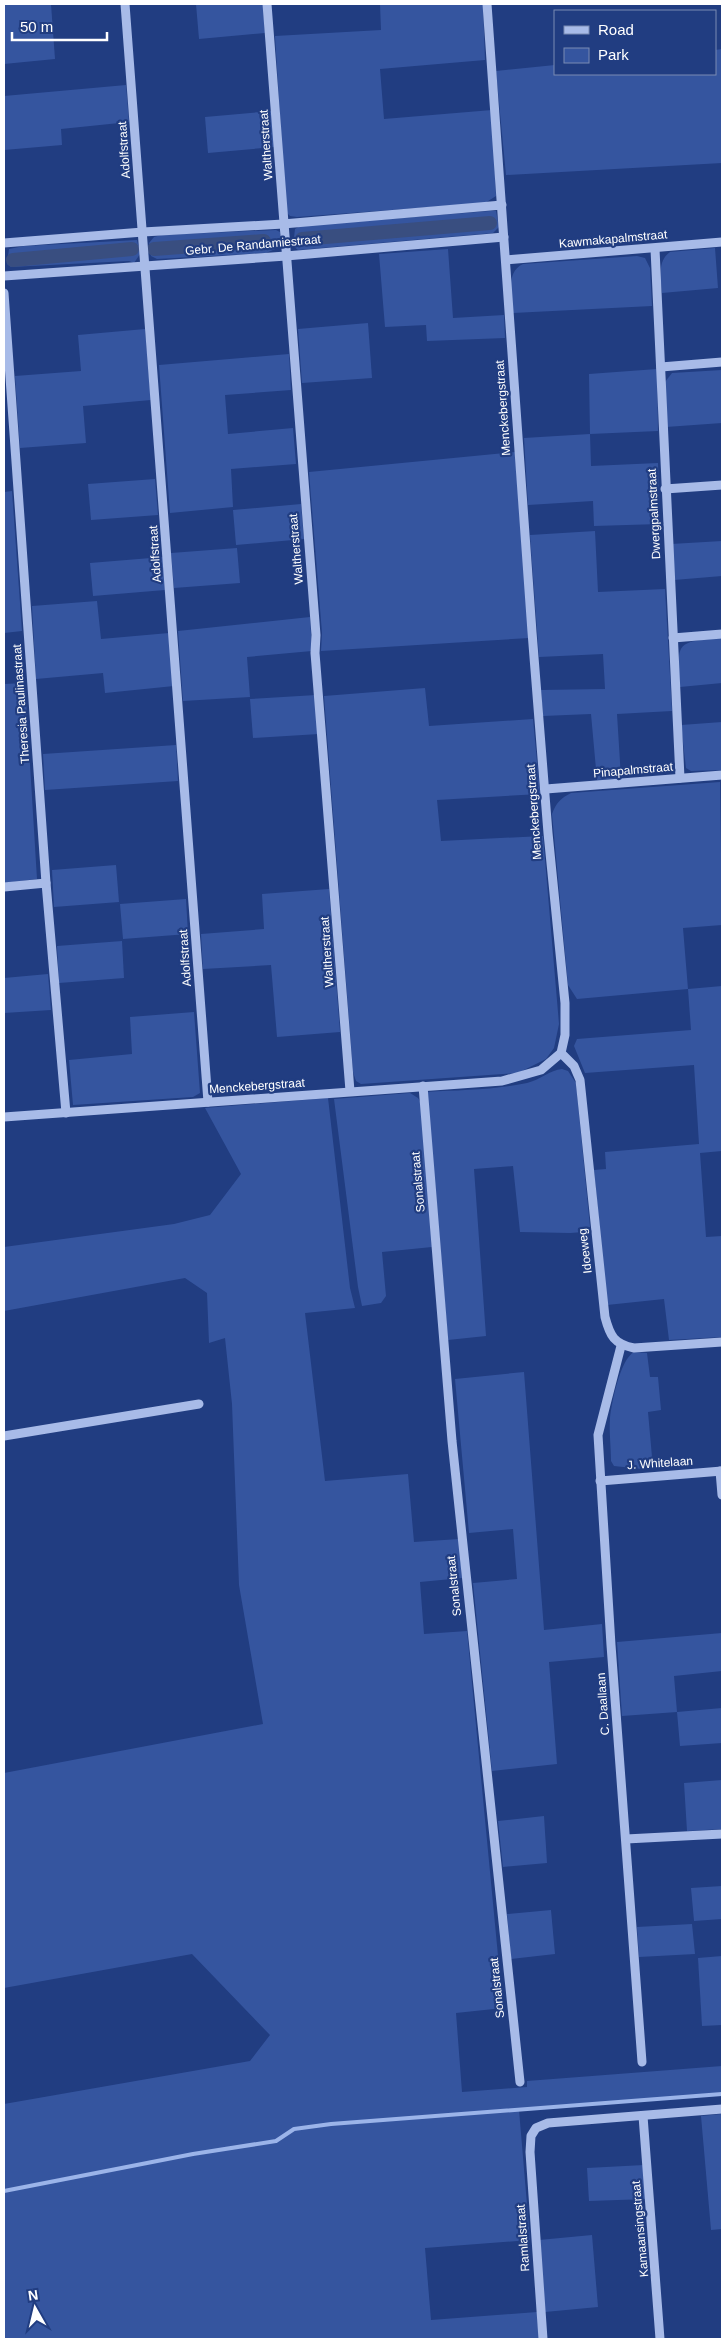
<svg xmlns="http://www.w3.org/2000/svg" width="726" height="2343" viewBox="0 0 726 2343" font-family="Arial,sans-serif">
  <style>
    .green { fill: #35559f }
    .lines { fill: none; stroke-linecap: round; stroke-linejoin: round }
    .stream { stroke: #9bb4e9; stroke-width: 4 }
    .canal { stroke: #394e80; stroke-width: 14 }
    .minor { stroke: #a8bbe8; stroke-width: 9 }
    .labels { text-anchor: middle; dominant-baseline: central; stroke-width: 4.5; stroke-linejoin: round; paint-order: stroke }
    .street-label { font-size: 12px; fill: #fff; stroke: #213d81 }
  </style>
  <rect width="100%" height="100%" fill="#213d81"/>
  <g class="green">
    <polygon points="4,4 51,4 55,59 4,64"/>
    <polygon points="196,4 263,4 265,33 199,39"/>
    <polygon points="380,4 483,4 485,60 380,69 384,119 492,110 496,196 485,203 297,217 290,216 286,212 275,36 381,30"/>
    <polygon points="722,49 722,163 506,175 496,71 555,65 555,74 715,74 715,50"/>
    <polygon points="126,85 129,122 61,129 62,145 4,150 4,96"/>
    <polygon points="272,111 274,147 208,153 205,117"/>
    <polygon points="490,211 496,211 499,227 493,233 298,250 293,246 295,229 300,226"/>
    <polygon points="276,230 280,232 280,247 266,253 157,259 151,256 149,243 154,237 161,235"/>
    <polygon points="137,240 140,254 134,263 129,261 11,267 7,264 9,249 24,246"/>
    <path d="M 715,248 L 718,288 L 662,293 C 661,278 657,261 670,252 Z"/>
    <polygon points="448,249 453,318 504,315 505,338 427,341 426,325 385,327 379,254"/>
    <path d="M 637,256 L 645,258 L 650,268 L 652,306 L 513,313 C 512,297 505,272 523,264 Z"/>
    <polygon points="368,323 372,378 302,383 298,329"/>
    <polygon points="145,329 151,400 83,406 86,443 20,448 15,376 81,371 78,335"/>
    <polygon points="289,354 291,390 225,395 228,434 293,428 296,464 231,469 233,507 170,513 159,365"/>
    <polygon points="657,369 658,431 590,434 591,466 658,463 660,524 594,526 593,501 528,505 524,438 590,434 589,374"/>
    <polygon points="722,370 722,423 666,427 665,382 672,373"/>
    <polygon points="515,452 529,638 321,651 322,633 309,472"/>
    <polygon points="155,479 158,515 91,520 88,484"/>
    <polygon points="12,491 22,631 4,633 4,492"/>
    <polygon points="301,504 304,539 236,545 233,510"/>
    <polygon points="595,531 598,592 665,589 672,711 617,714 621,778 597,780 591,714 543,716 541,690 605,689 603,654 539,657 530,535"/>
    <polygon points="722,541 722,576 674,580 671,544"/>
    <polygon points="237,548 240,583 174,588 171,553"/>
    <polygon points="163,557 165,590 93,596 90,563"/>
    <polygon points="97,601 101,639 169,633 174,686 105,693 103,673 36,679 32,606"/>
    <polygon points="310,617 312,651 247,657 250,697 183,701 178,631"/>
    <path d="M 722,638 L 722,683 L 680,687 C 677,641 676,642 722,638 Z"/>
    <polygon points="25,683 37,879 4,883 4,684"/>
    <polygon points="425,688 429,726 533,719 540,794 437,800 441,841 543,836 559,1024 554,1048 546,1059 518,1073 361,1084 356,1081 353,1072 324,696"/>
    <polygon points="316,695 319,734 253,738 250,699"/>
    <polygon points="722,722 722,770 691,771 686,768 681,725"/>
    <polygon points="176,745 178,781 45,790 43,754"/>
    <path d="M 720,782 L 722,925 L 683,928 L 688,989 L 722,986 L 722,1151 L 700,1153 L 706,1237 L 722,1236 L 722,1337 L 669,1340 L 664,1299 L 607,1305 L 594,1170 L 606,1169 L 605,1152 L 699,1144 L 694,1065 L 585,1073 L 574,1046 L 577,1039 L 691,1030 L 688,989 L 577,999 L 568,985 L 552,814 C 556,803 561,798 571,793 Z"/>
    <polygon points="116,865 119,902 54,907 52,870"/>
    <polygon points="329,889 340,1032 277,1037 271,965 203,969 201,934 264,929 262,894"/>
    <polygon points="186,899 188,934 123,939 120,904"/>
    <polygon points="122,941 124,978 59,983 57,946"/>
    <polygon points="48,974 51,1010 4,1013 4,978"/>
    <polygon points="194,1012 200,1093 193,1097 73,1105 69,1060 132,1054 130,1017"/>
    <path d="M 562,1069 L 568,1071 L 576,1083 L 590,1227 L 584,1232 L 570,1233 L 520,1232 L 513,1166 L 474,1169 L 486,1336 L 448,1340 L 427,1092 C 460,1090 495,1090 527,1083 C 540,1080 550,1070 562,1069 Z"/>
    <polygon points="410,1093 418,1098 421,1103 432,1247 382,1252 386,1296 381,1303 362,1306 358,1287 334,1099"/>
    <polygon points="328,1098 350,1288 355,1308 305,1313 325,1481 408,1474 414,1542 459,1539 462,1578 420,1582 424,1634 467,1631 503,2008 456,2013 462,2092 527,2087 527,2081 722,2066 722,2094 519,2110 530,2240 425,2248 431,2320 537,2312 539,2339 4,2339 4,2104 250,2061 270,2035 192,1954 4,1988 4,1773 263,1724 239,1585 232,1404 225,1338 209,1343 207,1293 185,1278 4,1311 4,1247 174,1224 210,1215 241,1174 205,1108"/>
    <path d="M 634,1352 L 647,1353 L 650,1377 L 658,1377 L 661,1410 L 648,1412 L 653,1468 L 642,1469 L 614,1466 L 611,1461 C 611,1447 609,1432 610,1418 C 612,1401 620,1360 634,1352 Z"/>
    <polygon points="524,1372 544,1630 602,1624 604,1657 549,1662 557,1764 492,1771 473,1583 517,1579 513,1529 469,1533 455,1379"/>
    <polygon points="722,1633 722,1671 674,1676 677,1712 722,1708 722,1743 680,1746 677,1712 622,1716 617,1642"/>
    <polygon points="722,1780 722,1829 687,1831 684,1783"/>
    <polygon points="544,1816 547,1863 503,1867 498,1821"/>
    <polygon points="722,1886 722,1919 694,1921 691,1888"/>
    <polygon points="551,1910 555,1954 511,1959 507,1914"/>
    <polygon points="692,1924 695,1954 639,1957 637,1927"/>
    <polygon points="722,1956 722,2025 702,2026 698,1958"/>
    <polygon points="722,2114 722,2229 711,2230 701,2116"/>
    <polygon points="644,2165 647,2199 589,2201 587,2168"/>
    <polygon points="592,2235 598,2307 545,2312 539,2240"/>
  </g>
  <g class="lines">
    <polyline class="stream" points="4,2191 193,2154 276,2141 294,2129 331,2124 722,2094"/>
    <g class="canal">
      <polyline points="302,239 490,223"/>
      <polyline points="154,249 264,241"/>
      <polyline points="13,260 132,249"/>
    </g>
    <g class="minor">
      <polyline points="125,4 208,1102"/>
      <polyline points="267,4 316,635 315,653 350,1091"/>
      <polyline points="4,243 143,232 283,224 502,205"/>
      <polyline points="655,249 680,778"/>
      <polyline points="506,260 722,242"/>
      <polyline points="4,276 286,256 504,237"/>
      <polyline points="4,293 46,883 66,1113"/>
      <polyline points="661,367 722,362"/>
      <polyline points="665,489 722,485"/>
      <polyline points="673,638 722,634"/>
      <polyline points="546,789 722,775"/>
      <polyline points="4,887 46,883"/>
      <path d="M 561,1053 L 574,1066 L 580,1080 L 605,1317 C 610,1336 614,1344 634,1348 L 722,1342"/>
      <polyline points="423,1086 452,1441 520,2082"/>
      <polyline points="4,1117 502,1081 541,1070 561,1053 565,1035 565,1003 548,833 532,632 487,4"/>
      <polyline points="621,1346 598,1435 611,1645 642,2062"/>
      <polyline points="4,1436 199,1404"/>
      <polyline points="720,1471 722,1495"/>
      <polyline points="600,1481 722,1471"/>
      <polyline points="626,1839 722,1834"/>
      <polyline points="643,2116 660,2339"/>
      <polyline points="543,2339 530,2152 531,2136 536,2128 548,2123 722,2109"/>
    </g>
  </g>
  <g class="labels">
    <g class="street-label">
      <text transform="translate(266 145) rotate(-94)">Waltherstraat</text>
      <text transform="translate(124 150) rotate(-94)">Adolfstraat</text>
      <text transform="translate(613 239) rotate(-5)">Kawmakapalmstraat</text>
      <text transform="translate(253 245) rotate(-5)">Gebr. De Randamiestraat</text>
      <text transform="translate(503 408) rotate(-94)">Menckebergstraat</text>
      <text transform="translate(654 514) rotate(-93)">Dwergpalmstraat</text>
      <text transform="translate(296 549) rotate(-95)">Waltherstraat</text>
      <text transform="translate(155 554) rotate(-94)">Adolfstraat</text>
      <text transform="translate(21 704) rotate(-94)">Theresia Paulinastraat</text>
      <text transform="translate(633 770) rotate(-5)">Pinapalmstraat</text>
      <text transform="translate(534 812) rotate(-94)">Menckebergstraat</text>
      <text transform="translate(327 952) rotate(-94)">Waltherstraat</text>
      <text transform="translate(185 958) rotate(-94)">Adolfstraat</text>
      <text transform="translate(257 1086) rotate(-4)">Menckebergstraat</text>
      <text transform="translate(418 1182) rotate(-95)">Sonalstraat</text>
      <text transform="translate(585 1251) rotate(-97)">Idoeweg</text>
      <text transform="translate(660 1463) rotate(-4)">J. Whitelaan</text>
      <text transform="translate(454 1586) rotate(-96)">Sonalstraat</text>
      <text transform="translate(603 1704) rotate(-94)">C. Daallaan</text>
      <text transform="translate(497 1988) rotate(-96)">Sonalstraat</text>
      <text transform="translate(640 2229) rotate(-95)">Kamaansingstraat</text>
      <text transform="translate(523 2238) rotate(-94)">Ramlalstraat</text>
    </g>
  </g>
  <rect width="726" height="2343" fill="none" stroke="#ffffff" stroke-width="10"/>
  <rect x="554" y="10" width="162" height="65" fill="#213d81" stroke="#7a8bb3"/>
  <rect x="564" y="26" width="25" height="8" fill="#a8bbe8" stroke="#7a8bb3"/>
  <text x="598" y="35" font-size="15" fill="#ffffff">Road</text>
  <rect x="564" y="48" width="25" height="15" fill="#35559f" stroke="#7a8bb3"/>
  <text x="598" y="60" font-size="15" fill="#ffffff">Park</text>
  <g transform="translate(35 2308) rotate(352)" stroke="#213d81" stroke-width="4" paint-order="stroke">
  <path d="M0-4L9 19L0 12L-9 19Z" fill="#ffffff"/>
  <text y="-8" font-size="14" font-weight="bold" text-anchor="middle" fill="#ffffff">N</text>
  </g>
  <path d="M12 32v8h95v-8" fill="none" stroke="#ffffff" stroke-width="2.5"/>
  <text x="20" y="32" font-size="15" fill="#ffffff" stroke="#213d81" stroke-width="4" paint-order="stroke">50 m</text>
</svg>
